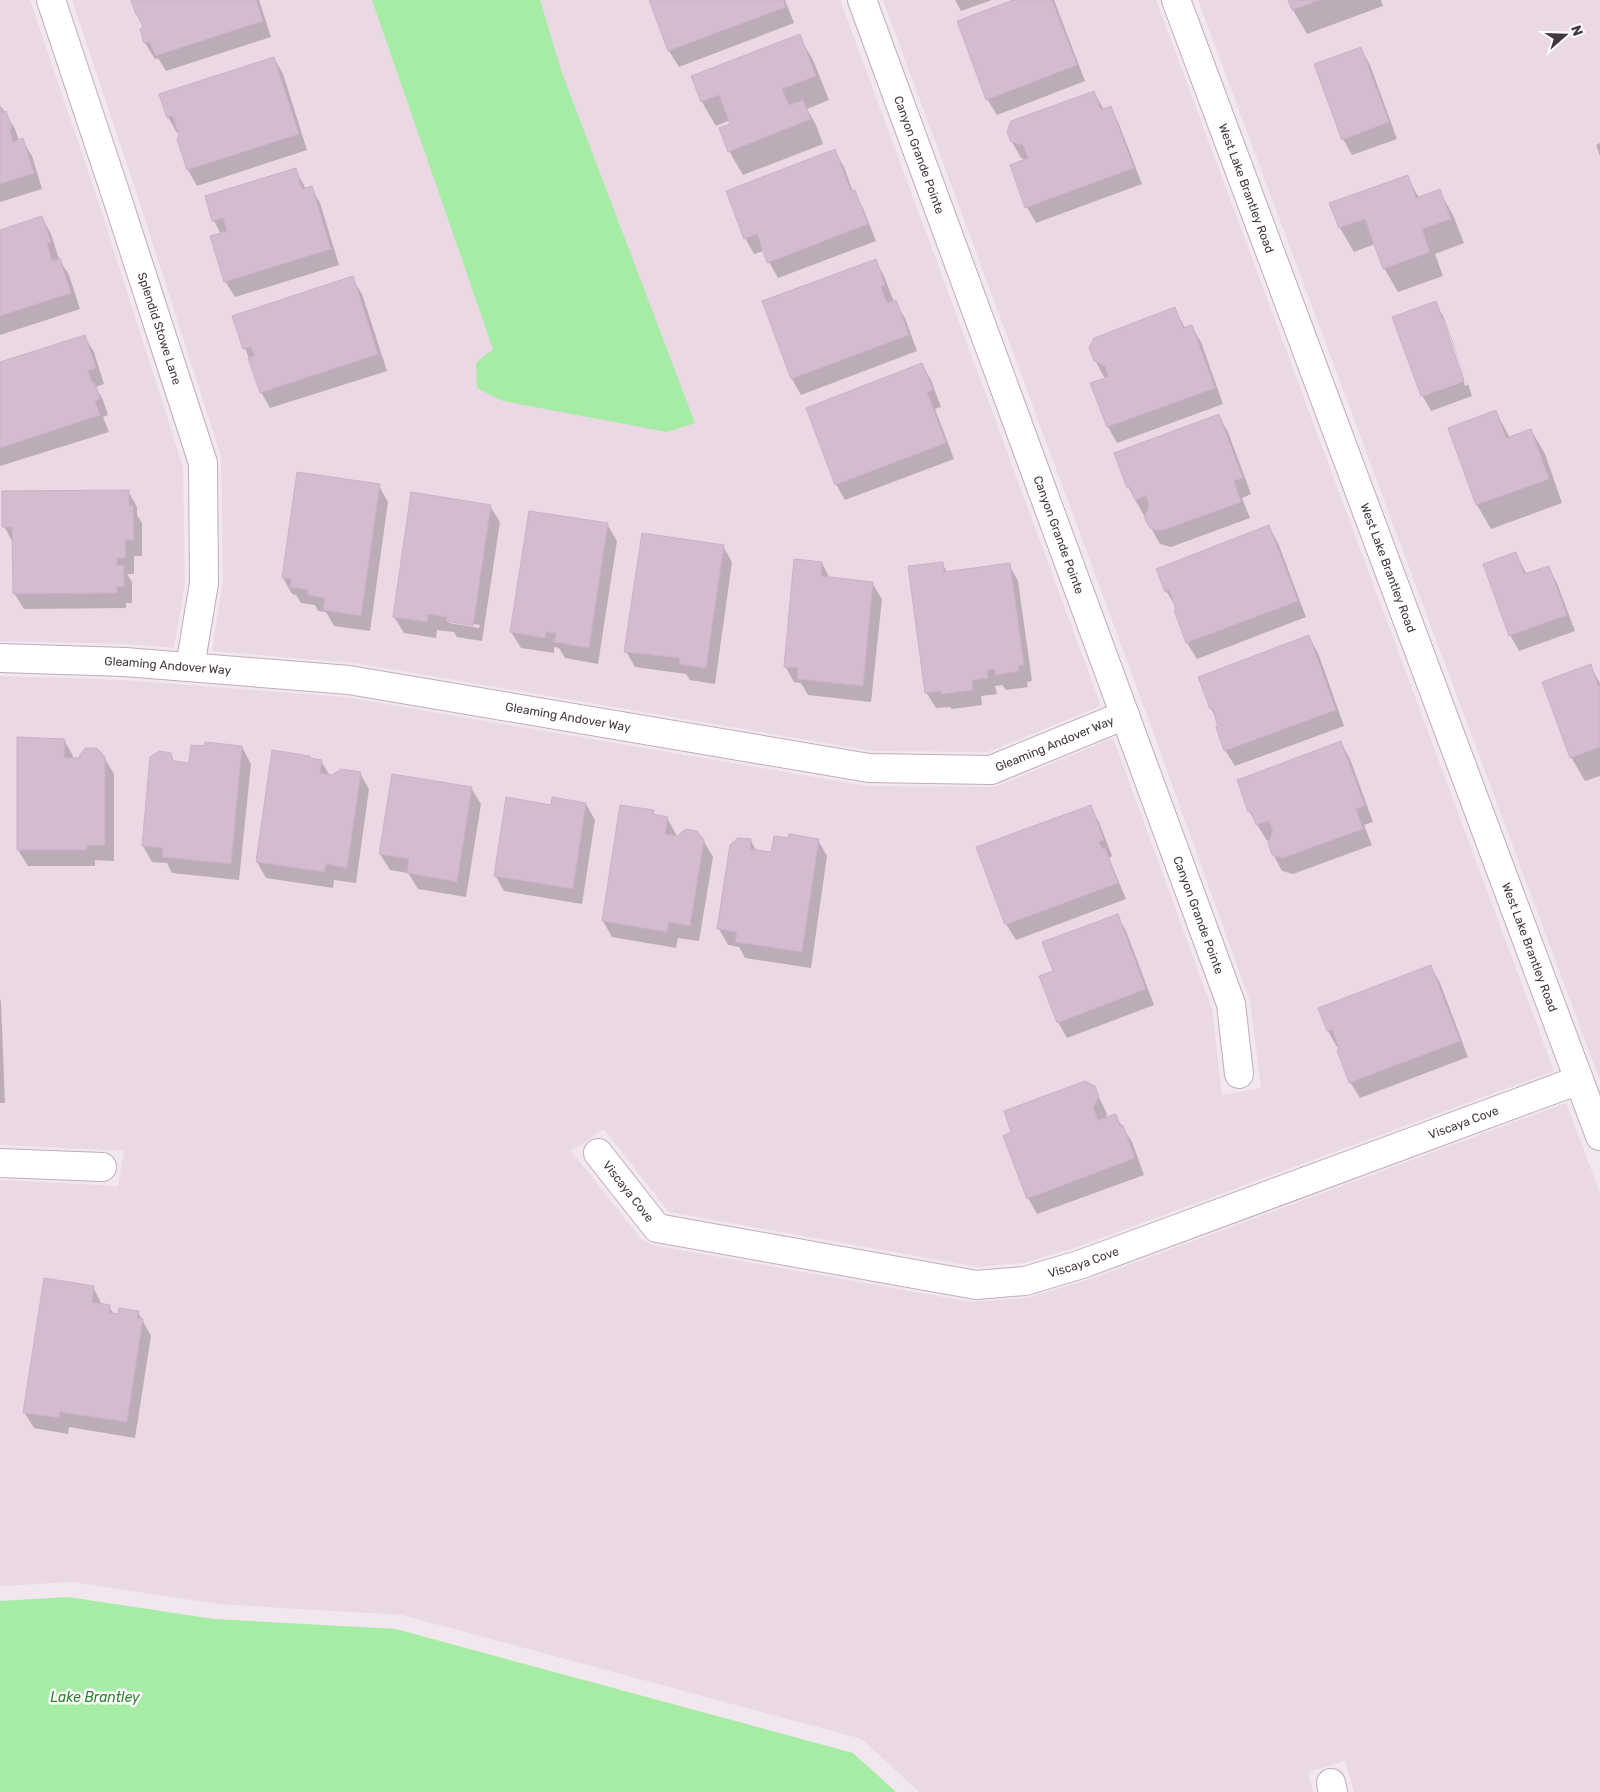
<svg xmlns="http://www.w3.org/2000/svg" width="1600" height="1792" viewBox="0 0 1600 1792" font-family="Rubik,sans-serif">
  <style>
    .residential { fill: #ead8e5 }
    .water { fill: #a6eca5 }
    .shadow { fill: #0003; fill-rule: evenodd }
    .building { fill: #d3bccf; stroke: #cdb0c8 }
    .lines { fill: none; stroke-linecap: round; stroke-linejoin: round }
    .minor-casing { stroke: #c0acbb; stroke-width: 30 }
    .tertiary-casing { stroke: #c0acbb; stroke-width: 30 }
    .minor { stroke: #fff; stroke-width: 28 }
    .tertiary { stroke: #fff; stroke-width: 28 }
    .labels { text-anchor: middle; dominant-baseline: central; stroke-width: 5; stroke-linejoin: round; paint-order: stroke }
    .street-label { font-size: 12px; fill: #443642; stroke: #fff }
    .water-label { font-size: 14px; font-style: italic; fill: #2c842c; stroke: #fff }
  </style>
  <rect width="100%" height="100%" fill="#f2e6ef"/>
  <g class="residential">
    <polygon points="0,0 30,0 98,201 183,467 185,583 174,648 127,644 0,641"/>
    <polygon points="72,0 840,0 1101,706 988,752 873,751 355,663 212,651 223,581 221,456 135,188"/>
    <polygon points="883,0 1156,0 1554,1071 1077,1247 1023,1263 978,1267 669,1212 604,1129 571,1151 641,1239 652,1245 971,1302 1026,1298 1088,1280 1566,1103 1600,1193 1600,1792 1354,1792 1345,1761 1308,1772 1313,1792 919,1792 865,1742 859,1738 402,1615 218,1604 72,1582 0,1586 0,1180 118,1186 124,1151 0,1145 0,676 123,680 345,697 867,786 989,787 997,786 1113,738 1212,1009 1222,1095 1261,1088 1250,1001 1150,723"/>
    <polygon points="1198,0 1600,0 1600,1080"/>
  </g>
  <g class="water">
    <polygon points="372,0 540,0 562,73 695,423 667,432 503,401 477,388 476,363 493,349"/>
    <polygon points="68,1597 214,1619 396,1629 853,1753 896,1792 0,1792 0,1601"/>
  </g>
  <g class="shadow">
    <polygon points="132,0 259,0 271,37 166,71 158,58 155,59 145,43 141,30 144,29 137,15"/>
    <polygon points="650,0 785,0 794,23 679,67 669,51"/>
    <polygon points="955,0 992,0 961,11"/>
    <polygon points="1016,0 1054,0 1085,81 997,115 987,99"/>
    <polygon points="1289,0 1381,0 1383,6 1307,34 1293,10"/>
    <polygon points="799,36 813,60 829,100 807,109 816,125 823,144 743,175 729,151 732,125 730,120 716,126 702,102 692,77"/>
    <polygon points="1361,49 1370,65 1397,139 1352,155 1343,139"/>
    <polygon points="274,58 283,74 307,150 197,186 188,170 180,133 177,133 168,117"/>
    <polygon points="1094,92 1104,110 1110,108 1119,124 1142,184 1036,223 1027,207 1027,160 1021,158 1012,142"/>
    <polygon points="0,105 15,129 19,141 22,140 32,156 42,189 0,202"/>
    <polygon points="1600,143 1600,156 1596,145"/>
    <polygon points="835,151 844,167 853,192 863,208 876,241 778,278 769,262 764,251 754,254 745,238"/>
    <polygon points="295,169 306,189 311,187 320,203 339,265 235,297 225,281 221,234 214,221 206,196"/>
    <polygon points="1407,176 1419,198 1439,190 1453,215 1464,243 1435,254 1443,276 1398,292 1384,268 1375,244 1354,252 1340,228 1331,204"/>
    <polygon points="42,218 51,234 59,259 69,275 80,309 0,335 0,231"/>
    <polygon points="875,260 884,276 894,302 895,302 905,318 917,351 801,395 792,379"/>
    <polygon points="352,278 362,294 387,371 270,408 261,392 234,317"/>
    <polygon points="1435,302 1444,318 1466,378 1443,318 1440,318 1423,396 1464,381 1465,386 1468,385 1467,380 1472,396 1431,411 1422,395"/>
    <polygon points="1175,309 1185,328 1191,326 1201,342 1223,404 1117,443 1108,427 1092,384 1107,378 1104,377 1095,360"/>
    <polygon points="84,336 94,352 104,384 96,387 103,400 108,415 103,417 109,432 0,466 0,364"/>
    <polygon points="922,364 931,380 941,407 935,409 954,459 845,500 836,484"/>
    <polygon points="1496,412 1510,438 1531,430 1545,454 1562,503 1491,529 1477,505 1449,429"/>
    <polygon points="1219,416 1228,432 1251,494 1242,498 1250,518 1171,547 1160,544 1128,487"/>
    <polygon points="379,486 388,502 370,631 334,626 326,612 318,611 315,605 301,603 296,595 292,594 283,578"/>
    <polygon points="128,491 137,507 137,515 142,523 142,556 134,556 134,574 127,574 132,582 132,603 126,603 126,608 24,609 14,593 13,543 4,526"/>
    <path d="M 490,506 L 500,522 L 482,641 L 457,637 L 454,632 L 437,630 L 436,638 L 404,633 L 394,617 ZM 449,620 L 480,625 L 479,628 L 449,623 Z"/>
    <polygon points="607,524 617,541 598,664 565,658 559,648 554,647 554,653 521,648 511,632"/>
    <polygon points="1269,527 1278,543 1306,617 1197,659 1187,643 1175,611 1177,610 1176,607 1166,591"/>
    <polygon points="723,546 732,562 715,684 690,680 686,674 635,667 626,651"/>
    <polygon points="1516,554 1527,575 1548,567 1557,583 1575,631 1519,651 1510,635"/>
    <polygon points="822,563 830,579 872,583 882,599 871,702 808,695 801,683 794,682 785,666"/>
    <polygon points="942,563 947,572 1009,564 1018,581 1032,681 1027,682 1028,687 1006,690 1002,685 995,686 997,694 981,696 982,705 952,709 950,707 936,708 926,692"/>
    <polygon points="1309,637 1318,653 1344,726 1235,766 1225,750 1220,727 1211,708"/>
    <polygon points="1590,666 1600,683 1600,776 1585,781 1571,757"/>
    <polygon points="64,740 73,756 73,759 104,757 114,774 114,861 95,860 95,866 28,866 18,850"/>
    <polygon points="1341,743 1350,759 1373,822 1364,825 1372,845 1293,874 1282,871 1273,854 1271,839 1267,841 1249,811"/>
    <polygon points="242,747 251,764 239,880 172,873 167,863 152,862 143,846 152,758 170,754 175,763 190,764"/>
    <polygon points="311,760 321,761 330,776 360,773 369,789 356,883 334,880 333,888 266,878 257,862"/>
    <polygon points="471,788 481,804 466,897 418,889 408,873 390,870 380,854"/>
    <polygon points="586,804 595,820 582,904 504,891 495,875 552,806"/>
    <polygon points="1090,806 1099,822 1112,856 1109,858 1126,899 1016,940 1006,924"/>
    <polygon points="653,812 656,816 667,818 676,834 676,839 703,840 713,857 699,941 678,938 676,948 612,937 603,921"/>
    <polygon points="818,840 827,856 811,968 745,958 739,947 728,945 719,929 751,841 757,852 772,854"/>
    <polygon points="1117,915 1126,931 1154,1005 1067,1038 1058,1022 1054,972"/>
    <polygon points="1431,967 1440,983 1468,1057 1360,1098 1350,1082 1338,1051 1341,1049 1340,1046 1337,1047 1328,1031 1319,1009"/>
    <polygon points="0,999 1,1002 5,1103 0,1103"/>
    <polygon points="1094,1087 1107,1114 1105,1119 1115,1115 1132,1142 1144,1175 1037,1214 1028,1198"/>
    <polygon points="93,1287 102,1305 109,1306 114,1315 138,1312 151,1336 135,1438 69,1427 68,1434 34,1428 24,1412"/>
  </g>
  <g class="building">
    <polygon points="131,0 256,0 263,21 155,56 150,42 144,43 140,29 143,28 138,14 136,15"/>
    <polygon points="649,0 783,0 786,7 668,51"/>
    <polygon points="1013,0 1052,0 1077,65 986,100 957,21"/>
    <polygon points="1288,0 1320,0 1292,10"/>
    <polygon points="800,34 816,76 782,89 789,105 803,100 811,119 728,152 719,128 730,124 719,95 701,102 691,76"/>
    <polygon points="1361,47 1389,122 1342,140 1314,64"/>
    <polygon points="274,57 299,134 187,170 177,139 179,135 173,116 167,118 159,94"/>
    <polygon points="1094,91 1101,110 1111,106 1134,168 1025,208 1010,165 1028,158 1023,145 1011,142 1007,132 1011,121"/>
    <polygon points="0,106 2,113 6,111 12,128 10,129 13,142 23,138 34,173 0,184"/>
    <polygon points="835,149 851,191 855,190 868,224 767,263 757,234 744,239 726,191"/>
    <polygon points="296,168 302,189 312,186 331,249 224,282 210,236 227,231 223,218 212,221 205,196"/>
    <polygon points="1408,175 1416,198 1440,189 1451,219 1422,229 1430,252 1383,269 1365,219 1339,228 1329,203"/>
    <polygon points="42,216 51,242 47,243 52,261 60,258 71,293 0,316 0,230"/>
    <polygon points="876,259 885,285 881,287 887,303 896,300 909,335 791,379 762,301"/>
    <polygon points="353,276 378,354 260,393 248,358 255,356 251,347 243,349 232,316"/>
    <polygon points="1436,301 1464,380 1421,396 1392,317"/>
    <polygon points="1175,307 1183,328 1192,325 1215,388 1107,427 1090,383 1108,377 1105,366 1094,361 1089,348 1094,338"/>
    <polygon points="85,335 96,368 88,371 92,383 94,382 100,399 95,401 100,415 0,448 0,362"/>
    <polygon points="922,363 933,390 927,392 946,443 835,485 806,408"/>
    <polygon points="1496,410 1506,438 1531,429 1549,479 1476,505 1448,428"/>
    <polygon points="1219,414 1243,478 1234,481 1241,502 1161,531 1150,528 1144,517 1149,506 1146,496 1135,500 1130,487 1127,488 1114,453"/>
    <polygon points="297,472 380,484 361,616 323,610 325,598 308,595 308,590 290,587 291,579 282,578"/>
    <polygon points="129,490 129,506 133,505 134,540 125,540 126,558 117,558 117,565 124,565 124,587 117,587 117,593 13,594 12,527 2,527 2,491"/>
    <polygon points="411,492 491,505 473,626 446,621 447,617 428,614 427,622 393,617"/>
    <polygon points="529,511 608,523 589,648 554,642 556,633 546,632 545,638 510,632"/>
    <polygon points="1269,525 1298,601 1186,643 1174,610 1176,609 1169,590 1165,592 1156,569"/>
    <polygon points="642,533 724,545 706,668 679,664 680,658 624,652"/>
    <polygon points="1516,552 1524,574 1549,566 1567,615 1509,636 1483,564"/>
    <polygon points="794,559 822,562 821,576 873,582 863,686 797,679 798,668 784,667"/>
    <polygon points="943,562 944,572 1010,563 1024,665 1018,666 1019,671 995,675 994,669 987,670 988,678 972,680 973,690 941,694 941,691 925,693 908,566"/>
    <polygon points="1309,635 1336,710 1224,751 1216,727 1218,727 1215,717 1216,716 1213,708 1210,709 1198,677"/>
    <polygon points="1591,664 1598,686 1600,685 1600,747 1570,758 1542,682"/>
    <polygon points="17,737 65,739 64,758 78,758 85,748 97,748 105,757 105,845 86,845 87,850 17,850"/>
    <polygon points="1341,741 1365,806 1356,809 1363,829 1283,858 1272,855 1268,843 1273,831 1269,821 1256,825 1251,811 1248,812 1237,780"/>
    <polygon points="205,742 242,746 231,864 162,857 163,848 142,846 150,757 159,751 171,753 173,761 189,763 191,745 205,746"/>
    <polygon points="272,750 310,756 310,758 322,760 320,773 332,775 341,769 361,772 347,868 326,864 324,872 256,862"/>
    <polygon points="392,774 472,787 457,882 407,873 409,859 379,854"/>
    <polygon points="506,797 551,805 552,797 586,803 573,889 494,876"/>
    <polygon points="620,805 654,810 653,814 668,817 665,834 677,836 686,829 697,831 704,840 690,926 669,922 667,932 602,921"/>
    <polygon points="1091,805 1104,840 1099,842 1102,849 1105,848 1118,883 1005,925 976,847"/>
    <polygon points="789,834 819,839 802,952 735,942 737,932 717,929 730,845 738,838 751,839 750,849 771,852 774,836 788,838"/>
    <polygon points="1118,914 1146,989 1057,1023 1039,976 1053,971 1042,942"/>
    <polygon points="1431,965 1460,1041 1349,1083 1337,1050 1339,1049 1332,1030 1327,1031 1318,1008"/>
    <polygon points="1085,1081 1095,1086 1099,1097 1093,1107 1098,1120 1116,1114 1120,1126 1123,1125 1135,1158 1027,1199 1003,1136 1011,1132 1004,1111"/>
    <polygon points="44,1278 94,1286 92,1302 110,1305 109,1313 118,1314 119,1308 139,1311 137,1318 143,1319 127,1422 60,1412 59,1418 23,1413"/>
  </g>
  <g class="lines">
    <g class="minor-casing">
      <g id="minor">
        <path id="s1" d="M 51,0 L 116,195 L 203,463 L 204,583 L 190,667"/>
        <path id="s2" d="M 862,0 L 1231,1004 L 1239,1074"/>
        <path id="s3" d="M 0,658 L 125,662 L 349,680 L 869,768 L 991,770 L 1125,715"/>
        <path id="s4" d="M 598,1153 L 657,1228 L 976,1285 L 1025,1281 L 1082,1264 L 1579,1080"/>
        <polyline points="0,1163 102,1167"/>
        <polyline points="1331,1783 1333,1792"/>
      </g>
    </g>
    <g class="tertiary-casing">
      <g id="tertiary">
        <path id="s5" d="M 1176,0 L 1600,1136"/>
      </g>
    </g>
    <use href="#minor" class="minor"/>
    <use href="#tertiary" class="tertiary"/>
  </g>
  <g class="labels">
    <g class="street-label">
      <text stroke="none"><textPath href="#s2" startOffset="165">Canyon Grande Pointe</textPath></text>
      <text stroke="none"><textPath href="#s5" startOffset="201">West Lake Brantley Road</textPath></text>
      <text stroke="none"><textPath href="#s1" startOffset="346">Splendid Stowe Lane</textPath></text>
      <text stroke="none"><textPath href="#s2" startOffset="570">Canyon Grande Pointe</textPath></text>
      <text stroke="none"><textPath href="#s5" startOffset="606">West Lake Brantley Road</textPath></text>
      <text stroke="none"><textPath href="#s3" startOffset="168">Gleaming Andover Way</textPath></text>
      <text stroke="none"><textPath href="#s3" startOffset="572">Gleaming Andover Way</textPath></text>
      <text stroke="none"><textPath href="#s3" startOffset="1068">Gleaming Andover Way</textPath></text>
      <text stroke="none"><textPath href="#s2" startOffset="975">Canyon Grande Pointe</textPath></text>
      <text stroke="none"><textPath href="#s5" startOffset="1011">West Lake Brantley Road</textPath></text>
      <text stroke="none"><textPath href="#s4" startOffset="935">Viscaya Cove</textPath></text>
      <text stroke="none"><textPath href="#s4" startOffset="49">Viscaya Cove</textPath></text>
      <text stroke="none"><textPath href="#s4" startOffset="530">Viscaya Cove</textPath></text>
    </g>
    <g class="water-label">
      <text x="95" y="1697">Lake Brantley</text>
    </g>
  </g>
  <g transform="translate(1565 35) rotate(70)" stroke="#ffffff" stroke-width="4" paint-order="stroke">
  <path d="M0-4L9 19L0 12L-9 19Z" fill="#443642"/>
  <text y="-8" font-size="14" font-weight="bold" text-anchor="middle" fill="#443642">N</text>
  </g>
</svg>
